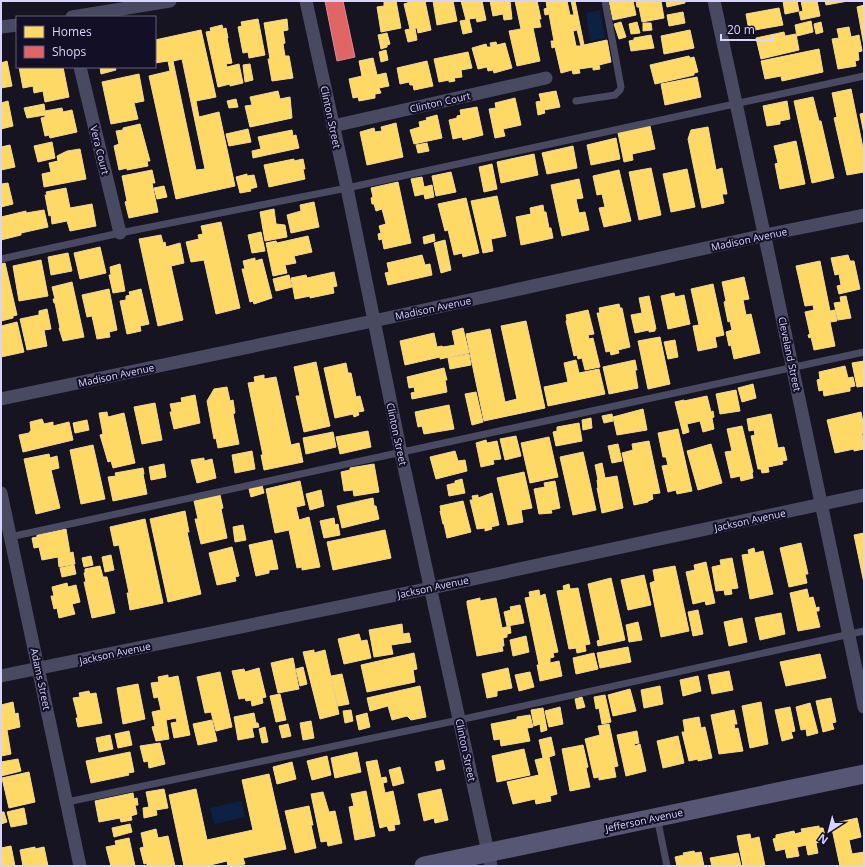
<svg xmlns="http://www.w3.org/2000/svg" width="865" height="867" viewBox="0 0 865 867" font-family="'Open Sans',sans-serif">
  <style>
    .water { fill: #0d2144 }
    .homes { fill: #ffd966; stroke: #f4d894; fill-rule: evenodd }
    .shops { fill: #e06666; stroke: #de8794 }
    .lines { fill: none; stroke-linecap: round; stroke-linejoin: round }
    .lane { stroke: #4a4962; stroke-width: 7 }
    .street { stroke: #4a4962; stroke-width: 13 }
    .secondary { stroke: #575674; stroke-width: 19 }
    .labels { text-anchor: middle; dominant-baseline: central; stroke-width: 4; stroke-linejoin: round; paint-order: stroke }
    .street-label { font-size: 10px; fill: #d9d4ff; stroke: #130f26 }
  </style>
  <rect width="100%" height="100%" fill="#161421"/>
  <g class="water">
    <polygon points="600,10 605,38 590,41 586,13"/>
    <polygon points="241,801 245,817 214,824 210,808"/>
  </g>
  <g class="homes">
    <polygon points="384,1 396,1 401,28 381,32 377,7 384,6"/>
    <polygon points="413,1 425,1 431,30 418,33 417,28 415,28 417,40 408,42 405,30 410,29 404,4"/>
    <polygon points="433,1 453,1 457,21 437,25"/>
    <polygon points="461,1 482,1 486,20 477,22 476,18 469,19 472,32 463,34 460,21 466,20"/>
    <polygon points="490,1 510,1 512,19 504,20 503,14 493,16"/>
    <polygon points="515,1 537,1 541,19 539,19 541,27 533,28 540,61 517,66 509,31 521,29"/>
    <path d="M 546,1 L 567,1 L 570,15 L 574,15 L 571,1 L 575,1 L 584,45 L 607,40 L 611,62 L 599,65 L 600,69 L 593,70 L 593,67 L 579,69 L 580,73 L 573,74 L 572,70 L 561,73 L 555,47 L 552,48 L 551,41 L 554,41 L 549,14 L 545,15 L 544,9 L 547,8 ZM 577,30 L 581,46 L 576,46 L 573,31 Z"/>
    <polygon points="609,1 633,1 636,15 613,20"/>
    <polygon points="636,1 661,1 664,18 642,22 639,7 637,7"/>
    <polygon points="666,1 685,1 685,3 667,7"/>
    <polygon points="783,1 797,1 799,11 785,14"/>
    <polygon points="801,1 817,1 820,16 801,20 799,12 803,11"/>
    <polygon points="825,1 848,1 826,5"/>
    <polygon points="864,5 864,46 857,7"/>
    <polygon points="779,8 783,25 749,31 746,14"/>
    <polygon points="683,12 685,23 669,26 667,15"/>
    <polygon points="258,19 265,55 249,58 248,52 243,53 238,27 242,26 241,22"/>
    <polygon points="287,19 288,30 283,31 285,43 283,44 285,56 289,56 293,78 272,81 268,59 270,59 264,23"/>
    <polygon points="811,21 813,32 797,36 795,25"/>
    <polygon points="621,22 626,37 619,39 614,24"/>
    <polygon points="637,22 640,33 631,34 629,24"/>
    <polygon points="821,22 823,32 816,34 814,24"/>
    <polygon points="643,23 651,23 652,30 643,31"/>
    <polygon points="222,25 223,29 226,28 228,38 227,38 232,63 226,64 227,67 239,64 243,83 230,86 230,84 218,87 206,32 211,31 210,28"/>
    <polygon points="849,27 851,37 859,35 862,51 858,52 859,60 855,61 856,66 838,69 832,39 839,38 837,29"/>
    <path d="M 201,30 L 216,97 L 196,101 L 199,117 L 219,112 L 235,186 L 176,199 L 149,76 L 170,71 L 168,61 L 155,63 L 155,40 ZM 182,59 L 205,169 L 196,170 L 173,61 Z"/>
    <polygon points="690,30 694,48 664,54 661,36"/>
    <polygon points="784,32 785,36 796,34 799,50 761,59 756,38"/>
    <polygon points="387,33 390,44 387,45 387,47 381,49 378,35"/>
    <polygon points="651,35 654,48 631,51 629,41 634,40 634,38"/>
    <polygon points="496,42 497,45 505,43 512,68 494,73 493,70 488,71 487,67 478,69 472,48 486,44 487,47 491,47 490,43"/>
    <polygon points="819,49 823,72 782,81 781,76 765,79 761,61"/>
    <polygon points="386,50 388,60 381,62 379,52"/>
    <polygon points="468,52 472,68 461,70 462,77 454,78 455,81 449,82 449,80 439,82 434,59"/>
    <polygon points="689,56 690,58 694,57 698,72 694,73 694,75 655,84 650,65"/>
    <polygon points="373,58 377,75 386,73 389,86 379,88 381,93 375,94 375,98 359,101 358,97 353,98 349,79 362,76 359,61"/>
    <polygon points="7,61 12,86 1,88 1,63"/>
    <polygon points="427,61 433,86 414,90 413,85 410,85 409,82 400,84 397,68"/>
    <polygon points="250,64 253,80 245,82 243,65"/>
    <polygon points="19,67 63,67 69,97 45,102 43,91 34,93 33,86 23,88"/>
    <polygon points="100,67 115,67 116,70 101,74"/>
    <polygon points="139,74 144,101 134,103 138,119 111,124 102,82"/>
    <polygon points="697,77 701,97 665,105 661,84"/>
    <polygon points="851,89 864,153 864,172 847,175 834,118 837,117 832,93"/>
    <polygon points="278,91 280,99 290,97 292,118 250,127 245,106 252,105 250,97"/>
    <polygon points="556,91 560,107 544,110 545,113 538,115 536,102 541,101 539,94"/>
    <polygon points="813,97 819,121 821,121 834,178 812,183 794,101"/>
    <polygon points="515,98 521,125 503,129 505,136 495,138 489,109 496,108 495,103"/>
    <polygon points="236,99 238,107 229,108 227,101"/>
    <polygon points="8,101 13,126 1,129 1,103"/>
    <polygon points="787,101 790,119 780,121 780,124 767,126 763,106"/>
    <polygon points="44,104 45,111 62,108 63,112 72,110 77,132 50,138 49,135 45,136 41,118 45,117 45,115 27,118 24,108"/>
    <polygon points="477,107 483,135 463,140 462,137 453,139 449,120 457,118 457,116 461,115 460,110"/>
    <polygon points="864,113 864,134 860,114"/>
    <polygon points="437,115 442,138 414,144 410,130 420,127 419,122 427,120 426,118"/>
    <polygon points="396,123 403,157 367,165 360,132 374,128 375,132 382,131 381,127"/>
    <polygon points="140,124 150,161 147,161 148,166 127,170 127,168 119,170 114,146 119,144 116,131 123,130 123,128"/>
    <polygon points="650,126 655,149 632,154 633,160 624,162 618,133"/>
    <polygon points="708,127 716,170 722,168 727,194 722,194 724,203 702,208 688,139 691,130"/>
    <polygon points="248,129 251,142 229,146 226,134"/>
    <polygon points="292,130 293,136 296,135 299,148 253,158 252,151 261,149 258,137"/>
    <polygon points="616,138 620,159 591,165 587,145"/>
    <polygon points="796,141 805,184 780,189 775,164 778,163 774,146"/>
    <polygon points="52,142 55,158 38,162 34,146"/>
    <polygon points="427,143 429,151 418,153 416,145"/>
    <polygon points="10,145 15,167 1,170 1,147"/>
    <polygon points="573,146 577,168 547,174 542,153"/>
    <polygon points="80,149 86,179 44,187 42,174 51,172 49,163 58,161 57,156 67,151"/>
    <polygon points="534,154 538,175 501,183 497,162"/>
    <polygon points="294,159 294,161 303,159 305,169 303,169 305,179 269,187 264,165"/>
    <polygon points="492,164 497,189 484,192 479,167"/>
    <polygon points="651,168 661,215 639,220 629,172"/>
    <polygon points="687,169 695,207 671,212 663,174"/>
    <polygon points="152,170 155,183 152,183 158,212 129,218 125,202 127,201 122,176"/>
    <polygon points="619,170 631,221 604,227 599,208 605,207 602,194 597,195 593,176"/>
    <polygon points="451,172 456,192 436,196 432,176"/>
    <polygon points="247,174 247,176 254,175 257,187 250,189 251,191 240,193 236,177"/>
    <polygon points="422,177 424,187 432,185 434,197 425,199 424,194 415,196 411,179"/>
    <polygon points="579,179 583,198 576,199 579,213 585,212 589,230 562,236 551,185"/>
    <polygon points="398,182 411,243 384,249 382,239 379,240 378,234 381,233 379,226 386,224 382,209 376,211 374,204 372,204 371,198 373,197 371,188"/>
    <polygon points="8,183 13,204 1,207 1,184"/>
    <polygon points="164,186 167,197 157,199 154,188"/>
    <polygon points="66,188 70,208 92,204 96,226 70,231 67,221 52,224 51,215 49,216 45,195 47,195 46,192"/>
    <polygon points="497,196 506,236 491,239 493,251 483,253 471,201"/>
    <polygon points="466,198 479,253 463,257 462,253 454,255 448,230 445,231 438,204"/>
    <polygon points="314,202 319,227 291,233 287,215 301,211 300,205"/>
    <polygon points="543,205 544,212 546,212 549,228 551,228 553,238 521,245 516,217 531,214 530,208"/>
    <polygon points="274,209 276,224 285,225 287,237 265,241 260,212"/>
    <polygon points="44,210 48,227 21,233 21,235 1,240 1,217 26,211 26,213"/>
    <polygon points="221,222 240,308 216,314 204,260 191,262 186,242 199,239 198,235 203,234 201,226"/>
    <polygon points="261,232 265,251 252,253 248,235"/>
    <polygon points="434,234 435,241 424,244 423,237"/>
    <polygon points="161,235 163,243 165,242 166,247 180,243 184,263 171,266 183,320 158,326 139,239"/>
    <polygon points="308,236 312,252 294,256 296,263 285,265 287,273 273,276 266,243 276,241 277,243"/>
    <polygon points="445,240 451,270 441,273 434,243"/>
    <polygon points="100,247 106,273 80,279 74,253"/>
    <polygon points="68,253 72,271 51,275 48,257"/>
    <polygon points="422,255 425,265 430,264 432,275 388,285 385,273 389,272 387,263"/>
    <polygon points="848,255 850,261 854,261 860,289 839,294 837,286 841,285 839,274 835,275 831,258"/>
    <polygon points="255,258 255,261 262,259 272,298 254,304 253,301 250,302 242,269 245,269 243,261"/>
    <polygon points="41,260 48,296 19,301 13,266"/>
    <polygon points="820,261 830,311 835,310 837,321 830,322 835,346 814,350 811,337 809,338 808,335 810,334 805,312 814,310 813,305 805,306 796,266"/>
    <polygon points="5,263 17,315 13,316 13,318 1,321 1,264"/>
    <polygon points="120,264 125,291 113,293 109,275 111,275 110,267"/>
    <polygon points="334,272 337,286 333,287 334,293 310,298 310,296 295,299 291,278 306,275 307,278"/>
    <polygon points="289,275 292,287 276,291 273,279"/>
    <polygon points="744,277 749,299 743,300 746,315 751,314 760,353 734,359 731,345 729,346 726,332 732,330 730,321 728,322 724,302 726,301 722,282"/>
    <polygon points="72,282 84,337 63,341 59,328 60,328 55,303 54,303 53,299 55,299 52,287"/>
    <polygon points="713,284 724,335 715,337 717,347 698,351 693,326 699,325 691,289"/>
    <polygon points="109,289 117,330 109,332 110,337 97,339 92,316 87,317 82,295"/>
    <polygon points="141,289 149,324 140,326 141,331 127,334 120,301 126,300 126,296 130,295 129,292"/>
    <polygon points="674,293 675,297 684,295 690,324 668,329 661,296"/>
    <polygon points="649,296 656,329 655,329 655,331 649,332 649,330 635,333 631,315 642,313 639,298"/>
    <polygon points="846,296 851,318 838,320 834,303 841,302 840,297"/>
    <polygon points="619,304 620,308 622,308 630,347 618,350 619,353 611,355 610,351 606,352 597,313 600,313 599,308"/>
    <polygon points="47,309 51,329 44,330 47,346 27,350 20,319 39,315 39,311"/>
    <polygon points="588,310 594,334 588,335 589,339 593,338 600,367 585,370 582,358 578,359 577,355 574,356 566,321 567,320 566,315"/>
    <polygon points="526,321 545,408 484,421 466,334 490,329 505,402 517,399 501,326"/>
    <polygon points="17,322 24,352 1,357 1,332 3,332 1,326"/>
    <polygon points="463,328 469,353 440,359 440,357 405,365 400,341 434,333 437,347 442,346 443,347 455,345 452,331"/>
    <polygon points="660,337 670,384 648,389 638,341"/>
    <polygon points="675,340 678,357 668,359 664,342"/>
    <polygon points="469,354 471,365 450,369 448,358"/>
    <polygon points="576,360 579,373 599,369 605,394 548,406 544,387 568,382 564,363"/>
    <polygon points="635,360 637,370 635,370 638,388 609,394 603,367"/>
    <polygon points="864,361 864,386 857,387 852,363"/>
    <polygon points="316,362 330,426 304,432 296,396 300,396 294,367"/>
    <polygon points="346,363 348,373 351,373 356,397 360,396 364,411 358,412 359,415 354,417 353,414 335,418 324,368"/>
    <polygon points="845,366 848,378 853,377 855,386 850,387 850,391 824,396 823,390 819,391 817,380 820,379 819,372"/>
    <polygon points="444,368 447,380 445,380 447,392 412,399 411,393 415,392 414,387 409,388 407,377"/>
    <polygon points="264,375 264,379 276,377 291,445 299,443 303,462 264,470 261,455 263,455 248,383 255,382 254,377"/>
    <polygon points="753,384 756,398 742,402 738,388"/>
    <polygon points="227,387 230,401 233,400 235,413 233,414 239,444 218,448 216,438 214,439 207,401 214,389"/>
    <polygon points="736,390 740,411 720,414 716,394"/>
    <polygon points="476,392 483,422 472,425 465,394"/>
    <polygon points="195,395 200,423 174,429 170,412 172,412 170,404 182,402 181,398"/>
    <polygon points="707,396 711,412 713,411 714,417 712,418 714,429 703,432 700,421 687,424 689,432 683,434 675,402 684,400 684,401"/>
    <polygon points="155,403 162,440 142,444 134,407"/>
    <polygon points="449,405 454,429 424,434 422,426 418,427 415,412"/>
    <polygon points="643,409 647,430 617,435 613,417"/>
    <polygon points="107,412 108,417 124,413 135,463 113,468 111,461 108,462 100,435 103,434 99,413"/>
    <polygon points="861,412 864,427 864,433 862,433 864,449 854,451 854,449 835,453 827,420"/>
    <polygon points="612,414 613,421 604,423 602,416"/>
    <polygon points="771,414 778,448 784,447 787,460 782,461 783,464 768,467 769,472 762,473 761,469 758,469 751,436 755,435 754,430 749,431 747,419"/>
    <polygon points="591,418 592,428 583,430 582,420"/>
    <polygon points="42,419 44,424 53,422 53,426 69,422 73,440 23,452 19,435 29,433 31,430 30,422"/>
    <polygon points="87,420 89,430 75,433 73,423"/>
    <polygon points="579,423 582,441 556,446 553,432 557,431 557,427"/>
    <polygon points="742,426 753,472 752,473 753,478 741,481 740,476 731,478 725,452 732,451 727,429"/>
    <polygon points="678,429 692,491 677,494 676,490 668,492 662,466 668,465 666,457 663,457 658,433"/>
    <polygon points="368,431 371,447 340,454 336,437"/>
    <polygon points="333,432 336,447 306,454 303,438"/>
    <polygon points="516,436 521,456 505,460 500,439"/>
    <polygon points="549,437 558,477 530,483 521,443"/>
    <polygon points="486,440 487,443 497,441 501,459 493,460 494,464 481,467 476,443"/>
    <polygon points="649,441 660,493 652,494 653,499 648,501 648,502 634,505 622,453 633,450 632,444"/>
    <polygon points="618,444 622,461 612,463 608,446"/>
    <polygon points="711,444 722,483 698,490 687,451"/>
    <polygon points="93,445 105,499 81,504 70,450"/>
    <polygon points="252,451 255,469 235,473 232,455"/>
    <polygon points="455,451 458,461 465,460 467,471 436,479 430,457"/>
    <polygon points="583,452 596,510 573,515 560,457"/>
    <polygon points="49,454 50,458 57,456 59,468 51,470 60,508 36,514 24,459"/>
    <polygon points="204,458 204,461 212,459 216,478 197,483 191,460"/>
    <polygon points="602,463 605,478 617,476 623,508 602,513 597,488 598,488 597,480 598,480 595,465"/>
    <polygon points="164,464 166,477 151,480 149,467"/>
    <polygon points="374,464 379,492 354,496 353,490 344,491 341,472 350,470 350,468"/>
    <polygon points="143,468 144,474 143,474 147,494 113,501 108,477 116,476 115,473"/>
    <polygon points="524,472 532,508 521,510 523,522 508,525 497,478"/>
    <polygon points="462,479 465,493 449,496 447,485 455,483 455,481"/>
    <polygon points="300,481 305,505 296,507 299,520 309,517 320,567 302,570 302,567 297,568 289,530 275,533 266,489"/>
    <polygon points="555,481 560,508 551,510 552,513 539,514 534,489 545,487 544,483"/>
    <polygon points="262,485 264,493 251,497 249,489"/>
    <polygon points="321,490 324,506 310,510 306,494"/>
    <polygon points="492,493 499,525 491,527 492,529 485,531 485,528 477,529 470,500 473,500 472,496 478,495 478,498"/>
    <polygon points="220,495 223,508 221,509 227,538 201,544 195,519 198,519 194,501"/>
    <polygon points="373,498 374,506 376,506 379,519 342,528 337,506"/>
    <polygon points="463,501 471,532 447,538 444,524 443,524 440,511 441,511 440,506"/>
    <polygon points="185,511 189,532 187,532 201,594 168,602 150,519"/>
    <polygon points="334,518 335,525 338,524 340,535 324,538 320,521"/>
    <polygon points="145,519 163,603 130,610 127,593 129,593 119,545 114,546 110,527"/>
    <polygon points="243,525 246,540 235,542 233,527"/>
    <polygon points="66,529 70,553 73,552 75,564 59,567 58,557 42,560 39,547 34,548 32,538 37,537 37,535"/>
    <polygon points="385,530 391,558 333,570 327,542"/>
    <polygon points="864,533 864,583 854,535"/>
    <polygon points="272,540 278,569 269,570 269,573 256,576 249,545"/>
    <polygon points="801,543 808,574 805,574 807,583 789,587 780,548"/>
    <polygon points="232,547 239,576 235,577 236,581 217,585 209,553"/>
    <polygon points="754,548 755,553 763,551 773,594 750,599 742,555 749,554 748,550"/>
    <polygon points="111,555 114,570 105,572 102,557"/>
    <polygon points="91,556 93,565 84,567 82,558"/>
    <polygon points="732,558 738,588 731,589 732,594 725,595 724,590 716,591 712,567 721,565 720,560"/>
    <polygon points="706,562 715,603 706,605 705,601 693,604 686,572 695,570 694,565"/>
    <polygon points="74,565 76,574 62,577 60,568"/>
    <polygon points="100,566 103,577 107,577 115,613 92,618 84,582 86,582 84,573 85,573 85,569"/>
    <polygon points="675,566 689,631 661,637 650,583 655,581 653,570"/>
    <polygon points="644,575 651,605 628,610 621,580"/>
    <polygon points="611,578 625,640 598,646 597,641 600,640 588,584"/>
    <polygon points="67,583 68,587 76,585 80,602 72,604 75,614 59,618 57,608 54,609 51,596 54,596 52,587"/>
    <polygon points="569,584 570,589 578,588 590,644 585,645 586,651 577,653 576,648 569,649 557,591 564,590 563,586"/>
    <polygon points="807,589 809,598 813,597 816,608 819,607 819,611 816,611 820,627 798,631 790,593"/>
    <polygon points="539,590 540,596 545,594 558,652 553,653 554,657 550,658 550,663 559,661 562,676 540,681 537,665 539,665 525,598 530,597 529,592"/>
    <polygon points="480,598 480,601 496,598 502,628 510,626 511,633 507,634 507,637 503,638 504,646 502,646 503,651 477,656 467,604 467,601"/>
    <polygon points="520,605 524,623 507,626 504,612 511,610 510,607"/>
    <polygon points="698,610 703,634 693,636 688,612"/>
    <polygon points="781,613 785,634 760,640 755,618"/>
    <polygon points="742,618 747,642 729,646 724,622"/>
    <polygon points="638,622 642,640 629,642 626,625"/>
    <polygon points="402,624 403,634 409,633 411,642 391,645 393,654 374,657 369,630"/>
    <polygon points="359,634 361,641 367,640 371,658 344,664 338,639"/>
    <polygon points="526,636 529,652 513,656 510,640"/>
    <polygon points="628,647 631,662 600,668 597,653"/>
    <polygon points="314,650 314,653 325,650 339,714 320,719 303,652"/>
    <polygon points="414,653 417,669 413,670 415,682 367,692 361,665"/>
    <polygon points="594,653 598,669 576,674 573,658"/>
    <polygon points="820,654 826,678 786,686 780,662"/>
    <polygon points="293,658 299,689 278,693 271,663"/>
    <polygon points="303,667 307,684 300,686 296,669"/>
    <polygon points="259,668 266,697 262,698 263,703 252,706 251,700 246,701 245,698 239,699 232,671 244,669 245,672"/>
    <polygon points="508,668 512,688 497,691 497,696 487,698 482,674"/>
    <polygon points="729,671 733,690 712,694 708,675"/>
    <polygon points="220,672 232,727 216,731 211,712 205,713 197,677"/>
    <polygon points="530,672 534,687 519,691 515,675"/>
    <polygon points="342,674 349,704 338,706 331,676"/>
    <polygon points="168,675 168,678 178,676 190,735 174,738 171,723 177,722 176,718 166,720 169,739 156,741 152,727 155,726 152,712 161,710 158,697 154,698 151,683 159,682 158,677"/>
    <polygon points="698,676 701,691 683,696 680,680"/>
    <polygon points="138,684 145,719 123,724 117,688"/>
    <polygon points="420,686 426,717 411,720 407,716 392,720 388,706 370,711 367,698"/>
    <polygon points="660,686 663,704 644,708 641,690"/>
    <polygon points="630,689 636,711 613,716 608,695"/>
    <polygon points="89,691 90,694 96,693 102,723 78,727 76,718 78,718 73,698 80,697 79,693"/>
    <polygon points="280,694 286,720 276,722 270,696"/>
    <polygon points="605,695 611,722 602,724 599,708 596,709 594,697"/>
    <polygon points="582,697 585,707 577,709 575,699"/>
    <polygon points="831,698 836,722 832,723 834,729 823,732 816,701"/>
    <polygon points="13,702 15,714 18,713 20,727 7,730 11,754 1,756 1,705"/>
    <polygon points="761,702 768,744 750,748 742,706"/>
    <polygon points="810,703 818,733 807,736 806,729 801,730 796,707"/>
    <polygon points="560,707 563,724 549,727 545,711"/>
    <polygon points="790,707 795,731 791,732 793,738 782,741 775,710"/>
    <polygon points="543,708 547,730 541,732 540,724 534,726 531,710"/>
    <polygon points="351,710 353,721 345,723 343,711"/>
    <polygon points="734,710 737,724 734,724 735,729 738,728 743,751 719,754 711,715"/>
    <polygon points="254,713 256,723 258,723 259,727 252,728 254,737 238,740 234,717"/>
    <polygon points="367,713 370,727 359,730 356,716"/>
    <polygon points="530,715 533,727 527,728 530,741 501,746 500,739 494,740 491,724 517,719 517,717"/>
    <polygon points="699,717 701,728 705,727 712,758 698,761 698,759 689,761 682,732 685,732 683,720"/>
    <polygon points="212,720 217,741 198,745 193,724"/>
    <polygon points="311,721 314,738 303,740 300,723"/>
    <polygon points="288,724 291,736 282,738 279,726"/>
    <polygon points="609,724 618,766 614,767 616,777 599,780 599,777 594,778 585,739 600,735 598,726"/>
    <polygon points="265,727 268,742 262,743 259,729"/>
    <polygon points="129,731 132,745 118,748 115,734"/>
    <polygon points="637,731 639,743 634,744 635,746 640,744 646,771 626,776 617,735"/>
    <polygon points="110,735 113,749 99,752 96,738"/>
    <polygon points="678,736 684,763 663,768 657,741"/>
    <polygon points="551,737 555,755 549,757 557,794 550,796 551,801 536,804 535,799 513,804 507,782 539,775 535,760 543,758 539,740"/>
    <polygon points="160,743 165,764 149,768 148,761 144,762 140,746"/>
    <polygon points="583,745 588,767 586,768 590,787 570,791 562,749"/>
    <polygon points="524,749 530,775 497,782 492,756"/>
    <polygon points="130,752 134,772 128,773 129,775 91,783 86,761"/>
    <polygon points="357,752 361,772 335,778 331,758"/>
    <polygon points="327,756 331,775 312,780 307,761"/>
    <polygon points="18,759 21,771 1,776 1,762"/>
    <polygon points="377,760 381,778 386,777 387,782 383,783 385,793 393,791 400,824 394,825 395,830 389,831 387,826 380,828 366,762"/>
    <polygon points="443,760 445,769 437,771 435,762"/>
    <polygon points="292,762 296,779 277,784 273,767"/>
    <polygon points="400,767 404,783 393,786 389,770"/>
    <polygon points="29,772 35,802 9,808 2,778"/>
    <polygon points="269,774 286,849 243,858 245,864 234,866 228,866 227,861 206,866 184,866 169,795 196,789 207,840 253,830 242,780"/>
    <polygon points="164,789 168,808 156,810 157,815 144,818 143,808 149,807 146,792"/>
    <polygon points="441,789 448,820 435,823 434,818 424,821 418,794"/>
    <polygon points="366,791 375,836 355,840 349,807 354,806 351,794"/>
    <polygon points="323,792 329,812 335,811 342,843 328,846 327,841 321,842 311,794"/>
    <polygon points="133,793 134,799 137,798 138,805 135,805 137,814 131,816 132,820 121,822 120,818 99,822 95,801"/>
    <polygon points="309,806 313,825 311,825 316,848 295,853 285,811"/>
    <polygon points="24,808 27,824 11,827 7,812"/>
    <polygon points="1,812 4,812 7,822 1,824"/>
    <polygon points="857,818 861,837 849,840 852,854 864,852 864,866 840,866 831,824"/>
    <polygon points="130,824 132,832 114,837 112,828"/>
    <polygon points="819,826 819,828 823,828 826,840 816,843 818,853 808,855 806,845 797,847 799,856 787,858 785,849 776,851 773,839 776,838 776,835 794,831 795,834 802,832 801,829"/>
    <polygon points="156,829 158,838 168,836 175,866 147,866 147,863 144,864 140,848 144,847 141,833"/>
    <polygon points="750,834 751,839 759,837 765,866 743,866 737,836"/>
    <polygon points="129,838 135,866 111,866 106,847 116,845 115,841"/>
    <polygon points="11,846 15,866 1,866 1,848"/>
    <polygon points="35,847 35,849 44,847 48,866 23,866 20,850"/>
    <polygon points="694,851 695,853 701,852 704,866 677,866 675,857 684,855 683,853"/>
    <polygon points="738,853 741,866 712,866 710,858"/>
  </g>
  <polygon class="shops" points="325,1 343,1 355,57 337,61"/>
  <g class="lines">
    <g class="lane">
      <polyline points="576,101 615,95 620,90 621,87 605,1"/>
      <polyline points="1,259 120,233 347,188 864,76"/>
      <polyline points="10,537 864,352"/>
      <polyline points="67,802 459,720 864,631"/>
      <polyline points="657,817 667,866"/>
    </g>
    <g class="street">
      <polyline points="306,1 347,188 401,453 491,866"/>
      <polyline points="714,1 770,261 864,707"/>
      <polyline points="72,17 170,1"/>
      <polyline points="1,27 17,25"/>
      <polyline points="80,67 120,233"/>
      <polyline points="333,126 546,78"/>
      <polyline points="1,399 392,317 765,235 864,215"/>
      <polyline points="1,493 80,866"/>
      <polyline points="1,676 431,588 864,495"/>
    </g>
    <polyline class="secondary" points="424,866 864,774"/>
  </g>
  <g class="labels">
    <g class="street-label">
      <text transform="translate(440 102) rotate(-13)">Clinton Court</text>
      <text transform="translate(331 117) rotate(78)">Clinton Street</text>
      <text transform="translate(100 150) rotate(76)">Vera Court</text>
      <text transform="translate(749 239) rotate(-12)">Madison Avenue</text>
      <text transform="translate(433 308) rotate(-12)">Madison Avenue</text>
      <text transform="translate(790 354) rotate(78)">Cleveland Street</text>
      <text transform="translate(116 375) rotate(-12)">Madison Avenue</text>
      <text transform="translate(397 434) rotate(78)">Clinton Street</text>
      <text transform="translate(750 520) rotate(-12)">Jackson Avenue</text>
      <text transform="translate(433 587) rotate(-12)">Jackson Avenue</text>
      <text transform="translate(115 653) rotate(-12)">Jackson Avenue</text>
      <text transform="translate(41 679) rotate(78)">Adams Street</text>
      <text transform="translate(466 750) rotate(78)">Clinton Street</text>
      <text transform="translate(644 820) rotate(-12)">Jefferson Avenue</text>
    </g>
  </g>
  <rect width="865" height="867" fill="none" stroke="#d9d4ff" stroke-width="4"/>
  <rect x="16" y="16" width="140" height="52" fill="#130f26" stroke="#625e7d"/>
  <rect x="24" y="26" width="20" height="12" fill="#ffd966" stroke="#625e7d"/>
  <text x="52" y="36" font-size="12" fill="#d9d4ff">Homes</text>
  <rect x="24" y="46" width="20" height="12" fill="#e06666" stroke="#625e7d"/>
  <text x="52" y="56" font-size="12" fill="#d9d4ff">Shops</text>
  <g transform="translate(829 831) rotate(216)" stroke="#130f26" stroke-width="3" paint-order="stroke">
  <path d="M0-3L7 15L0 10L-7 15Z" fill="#d9d4ff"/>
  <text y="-6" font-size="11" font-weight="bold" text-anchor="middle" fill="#d9d4ff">N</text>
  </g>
  <path d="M721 34v6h52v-6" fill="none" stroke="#d9d4ff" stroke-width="2"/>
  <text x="727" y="34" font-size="12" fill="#d9d4ff" stroke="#130f26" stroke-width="3" paint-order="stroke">20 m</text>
</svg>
